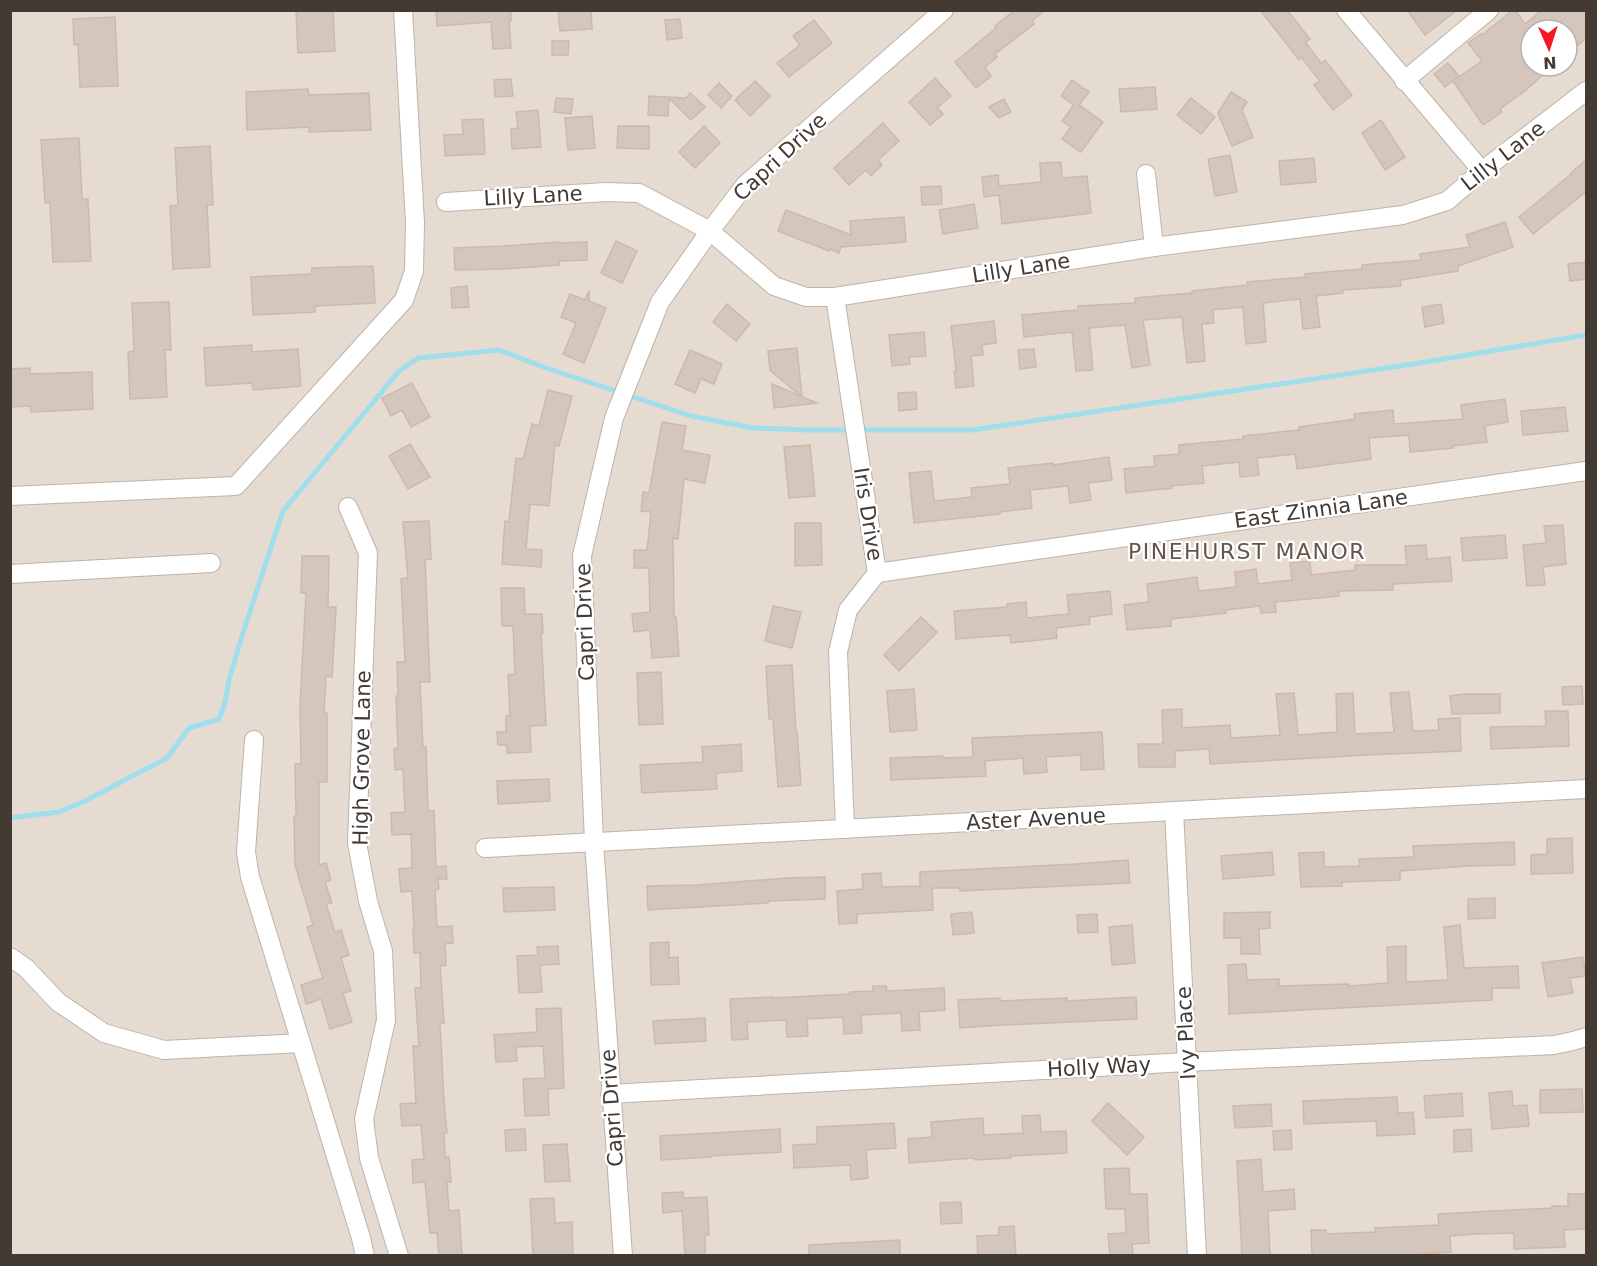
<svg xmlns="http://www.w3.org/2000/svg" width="1597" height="1266" viewBox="0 0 1597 1266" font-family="'DejaVu Sans',sans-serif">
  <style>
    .residential { fill: #e5dbd1; fill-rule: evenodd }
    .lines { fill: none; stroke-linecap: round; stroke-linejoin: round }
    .stream { stroke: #a0deee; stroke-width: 5 }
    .building { fill: #d5c6bc; stroke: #cdb9ac; stroke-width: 1.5 }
    .minor-casing { stroke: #bfb3a9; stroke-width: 20 }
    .minor { stroke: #fff; stroke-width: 18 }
    .labels { text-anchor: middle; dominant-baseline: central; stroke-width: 4.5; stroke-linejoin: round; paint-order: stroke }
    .street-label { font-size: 21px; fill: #433a34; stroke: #fff }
    .neighbourhood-label { font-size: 22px; letter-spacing: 1.5px; fill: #65554b; stroke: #fff }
  </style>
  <rect width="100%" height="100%" fill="#f1eae3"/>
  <path class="residential" d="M 11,11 L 1586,11 L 1586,1255 L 11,1255 ZM 1531,30 L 1567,30 L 1567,66 L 1531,66 Z"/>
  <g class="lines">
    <polyline class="stream" points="10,818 59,812 83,802 167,758 189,728 219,719 225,703 229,680 242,636 283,511 399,371 418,358 499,350 546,368 691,416 753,428 807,430 972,430 1420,363 1586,335"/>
  </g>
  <g class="building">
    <polygon points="296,10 333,10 335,51 298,53"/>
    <polygon points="436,10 511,10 511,21 509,21 511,48 493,49 491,22 437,26"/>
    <polygon points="558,10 591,10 592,29 560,31"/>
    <polygon points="1015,10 1045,10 1032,21 1034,24 995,54 997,57 985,67 991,76 976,88 955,62 996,28 995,26"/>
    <polygon points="1260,10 1287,10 1310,39 1305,42 1321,63 1325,60 1352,95 1333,110 1314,85 1320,81 1301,57 1299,60"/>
    <polygon points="1407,10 1457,10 1425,35"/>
    <polygon points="1513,10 1515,10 1525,24 1542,10 1587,10 1587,38 1567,54 1567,30 1531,30 1531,66 1553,66 1525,91 1500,109 1502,112 1483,125 1453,81 1482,61 1468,43 1481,34 1482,35"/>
    <polygon points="115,17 118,86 80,87 78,44 74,45 73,19"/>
    <polygon points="680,19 682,38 667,40 665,20"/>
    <polygon points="814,20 832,43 789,77 777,63 800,45 793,36"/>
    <polygon points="552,41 569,41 568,55 552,55"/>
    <polygon points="1448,63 1459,76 1445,87 1434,74"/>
    <polygon points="935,78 951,96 937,108 943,114 930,125 909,102"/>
    <polygon points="511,79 513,96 495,97 494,80"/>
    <polygon points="1072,80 1089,92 1079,105 1103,122 1081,152 1062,139 1071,127 1062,121 1074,105 1061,96"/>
    <polygon points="755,81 770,96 750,116 735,100"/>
    <polygon points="719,83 732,96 721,108 708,95"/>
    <polygon points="1155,87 1157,109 1121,112 1119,89"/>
    <polygon points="308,89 309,95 369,93 371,130 309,132 309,127 247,130 246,92"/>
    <polygon points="1231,92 1247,102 1242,110 1253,137 1232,146 1218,113"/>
    <polygon points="690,93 705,107 691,120 669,98 668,116 648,115 649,96 686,98"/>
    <polygon points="556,98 573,99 571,114 554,112"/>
    <polygon points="1191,98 1215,117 1201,134 1177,115"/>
    <polygon points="1004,99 1011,112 999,118 989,107"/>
    <polygon points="538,110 541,147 512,149 511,129 518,128 516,112"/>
    <polygon points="592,116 595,148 568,150 565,118"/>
    <polygon points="483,119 485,154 445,156 444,135 463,134 462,120"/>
    <polygon points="1381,120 1405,157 1385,170 1362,133"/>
    <polygon points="883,123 899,141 878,160 882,165 871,176 866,170 849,185 834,168"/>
    <polygon points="618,126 649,126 649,149 617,148"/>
    <polygon points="704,126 720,143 695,168 679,152"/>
    <polygon points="79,138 82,199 88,199 91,261 53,262 50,203 45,203 41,140"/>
    <polygon points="210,146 213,205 207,205 210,267 173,269 170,206 178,205 175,148"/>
    <polygon points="1230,155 1237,192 1215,196 1208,159"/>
    <polygon points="1314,158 1316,182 1281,185 1279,161"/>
    <polygon points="1587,159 1587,191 1533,234 1519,217 1570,175 1570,174"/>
    <polygon points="1061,162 1062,178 1087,176 1091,213 1002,224 999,195 984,197 982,177 998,175 999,186 1041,182 1040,163"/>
    <polygon points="941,186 942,204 922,205 921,187"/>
    <polygon points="974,204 978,228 943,234 939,210"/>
    <polygon points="786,210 851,235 850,221 904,217 906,242 841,247 839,253 829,249 829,251 778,231"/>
    <polygon points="1505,222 1513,247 1458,266 1458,271 1400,280 1401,286 1343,290 1343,293 1316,296 1320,327 1303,329 1300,299 1263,303 1266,342 1246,344 1243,307 1213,310 1214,323 1202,324 1205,361 1187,363 1182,317 1143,320 1150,365 1132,368 1125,325 1089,328 1093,370 1076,371 1072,332 1024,337 1022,315 1078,310 1078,306 1135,303 1135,298 1192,293 1192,291 1248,285 1247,282 1306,277 1305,274 1362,269 1362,265 1421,260 1420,254 1470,247 1466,235"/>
    <polygon points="616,241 637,251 622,283 601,273"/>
    <polygon points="558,242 558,243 587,242 587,260 559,261 559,265 506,269 455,270 454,248 505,246"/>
    <polygon points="1587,262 1587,279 1570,281 1568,264"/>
    <polygon points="373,266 375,303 315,306 315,312 253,315 251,277 312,274 312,268"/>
    <polygon points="467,286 469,307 452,308 451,288"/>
    <polygon points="589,291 589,301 606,308 584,363 563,354 576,323 561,317 570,294 585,300"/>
    <polygon points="169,302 171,350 165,350 167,397 130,399 128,352 134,351 132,303"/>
    <polygon points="727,304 750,324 736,341 713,322"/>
    <polygon points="1441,304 1444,323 1425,327 1422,307"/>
    <polygon points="994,321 996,343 982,345 983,355 971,356 974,386 956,388 954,371 956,371 951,326"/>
    <polygon points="924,332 926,356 909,357 910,364 892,366 889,335"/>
    <polygon points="252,345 252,352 298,349 301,386 253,390 252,383 206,386 204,348"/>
    <polygon points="797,348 802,397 770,370 768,351"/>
    <polygon points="1034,349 1036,367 1020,369 1018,350"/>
    <polygon points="690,350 722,364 714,384 701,379 695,393 675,384"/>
    <polygon points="30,368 30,374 92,372 93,409 31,412 30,406 10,407 10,369"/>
    <polygon points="412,383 430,417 411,427 402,410 391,416 382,398"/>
    <polygon points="772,384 817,403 774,408"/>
    <polygon points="548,390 572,396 559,446 555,445 549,506 530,504 526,549 542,550 541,567 502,564 505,521 509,522 516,458 523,459 532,424 539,426"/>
    <polygon points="916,392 917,409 899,411 898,393"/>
    <polygon points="1505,399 1508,422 1485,426 1487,442 1453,446 1453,448 1410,452 1409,435 1369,438 1371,459 1297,469 1295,454 1257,458 1259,475 1240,477 1239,462 1202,466 1204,483 1171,486 1172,488 1126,493 1124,469 1155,466 1154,456 1179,454 1179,445 1243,439 1243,436 1299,430 1299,427 1355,419 1354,414 1393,410 1394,424 1463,419 1461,405"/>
    <polygon points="1565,407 1568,431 1523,435 1521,411"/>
    <polygon points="662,422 686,426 682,450 710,455 705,483 684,479 678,539 673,538 674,617 676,617 679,656 652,658 650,630 634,632 632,614 650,612 649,568 634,568 634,550 647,550 651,512 641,511 643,492 649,493"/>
    <polygon points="410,444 430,477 408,489 389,456"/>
    <polygon points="810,445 815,496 789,498 784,447"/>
    <polygon points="1109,457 1112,480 1088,483 1091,500 1070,503 1068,486 1030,490 1032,508 1000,512 1000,514 914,523 909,473 931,471 934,501 972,497 971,488 1010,484 1008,468 1053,463 1053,465"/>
    <polygon points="429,521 431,559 425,560 430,682 420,682 423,747 426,747 428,811 434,811 436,867 446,866 447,879 438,879 439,889 435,890 437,927 452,926 453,943 445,944 446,965 440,966 444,1023 440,1023 444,1101 447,1133 444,1133 445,1157 449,1157 451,1182 447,1182 449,1211 459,1210 462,1256 439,1256 437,1233 430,1233 425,1182 413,1183 412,1160 424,1159 421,1125 402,1126 400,1104 416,1103 413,1046 419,1046 415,988 421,988 420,953 414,953 413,928 414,927 412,891 401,892 399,869 412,868 411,834 392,835 391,813 405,812 403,769 395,770 394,749 398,748 396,696 398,696 397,662 405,662 401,579 408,578 403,522"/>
    <polygon points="795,523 821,523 822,565 795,566"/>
    <polygon points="1563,525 1566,564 1543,567 1545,585 1527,586 1523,545 1546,543 1544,526"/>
    <polygon points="1505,535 1507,558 1463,561 1461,538"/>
    <polygon points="1426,545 1427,559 1450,557 1452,581 1393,584 1393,590 1339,591 1339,596 1275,602 1276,612 1261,613 1260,606 1226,610 1226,613 1171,619 1171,626 1127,630 1124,605 1149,602 1147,584 1197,577 1199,591 1236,587 1235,572 1256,569 1258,584 1292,580 1290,563 1310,561 1311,575 1355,570 1355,565 1407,565 1405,546"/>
    <polygon points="302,556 329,556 328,607 336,607 332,677 326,676 324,713 327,713 327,782 319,782 319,865 326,863 331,880 325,882 332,903 326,904 335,932 341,930 349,955 341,958 351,991 343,993 352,1022 330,1029 321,999 306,1004 301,985 323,978 307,927 313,925 295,865 294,816 296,816 295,764 301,764 300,707 306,593 301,593"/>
    <polygon points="501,588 524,588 525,614 542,614 543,633 541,633 546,725 530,726 531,752 507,753 507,745 498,745 497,732 506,732 506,716 510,716 508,675 515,674 513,626 502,626"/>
    <polygon points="1110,591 1112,614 1089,617 1090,624 1056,628 1057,638 1011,643 1010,635 956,639 954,611 1007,607 1007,604 1026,602 1027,618 1069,614 1067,595"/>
    <polygon points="773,606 801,612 792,648 765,641"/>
    <polygon points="921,617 937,632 899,671 884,655"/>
    <polygon points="792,665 796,732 797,732 801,785 778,787 773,719 769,719 766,666"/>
    <polygon points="661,672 663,724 639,725 637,673"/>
    <polygon points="1582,686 1583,704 1563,705 1562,687"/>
    <polygon points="914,689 917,730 890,732 887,691"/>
    <polygon points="1409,692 1413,731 1439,730 1438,719 1460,718 1461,751 1367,755 1210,764 1209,749 1175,751 1175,767 1139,767 1138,744 1163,744 1162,710 1182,709 1182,728 1230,725 1231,738 1280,735 1276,694 1294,693 1298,735 1337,732 1336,694 1353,693 1355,734 1394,732 1390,693"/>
    <polygon points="1464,694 1500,694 1500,713 1452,714 1450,696"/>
    <polygon points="1545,711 1568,711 1569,746 1491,749 1490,727 1546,726"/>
    <polygon points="1102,732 1104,769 1081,770 1081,755 1046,757 1047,772 1024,774 1023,758 985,761 986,776 891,780 890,758 943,756 943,758 973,757 972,738"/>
    <polygon points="741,744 742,771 716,773 717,789 642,793 640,765 703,762 702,747"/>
    <polygon points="549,779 550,801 498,804 497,781"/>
    <polygon points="1572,838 1573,873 1531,874 1531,855 1547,854 1547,839"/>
    <polygon points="1514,842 1515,865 1468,866 1400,871 1400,880 1342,882 1342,886 1301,887 1299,853 1324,852 1324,867 1360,866 1359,859 1414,857 1413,846"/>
    <polygon points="1272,852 1274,875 1223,879 1221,856"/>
    <polygon points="1128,860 1130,883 960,891 960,888 932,888 933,910 857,914 857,923 839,924 837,891 863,889 862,874 881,873 882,887 920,886 920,872 1077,864"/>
    <polygon points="825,877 825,899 768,901 768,903 648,910 647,886 698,885 787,878"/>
    <polygon points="554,887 555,910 504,912 503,888"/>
    <polygon points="1495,898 1495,918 1468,919 1468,899"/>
    <polygon points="972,912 974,933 953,935 951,914"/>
    <polygon points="1270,912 1270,928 1259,929 1260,954 1241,954 1241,938 1224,938 1224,913"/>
    <polygon points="1097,914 1098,932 1078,933 1077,915"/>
    <polygon points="1132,925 1135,963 1112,965 1109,927"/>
    <polygon points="1460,925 1464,968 1518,966 1519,988 1492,988 1492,1000 1229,1014 1228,965 1246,964 1247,980 1279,979 1279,986 1349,984 1349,986 1388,983 1387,947 1406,946 1406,982 1448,980 1444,927"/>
    <polygon points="669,942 669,958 678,957 679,984 651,985 650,943"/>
    <polygon points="558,946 559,964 540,965 542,992 519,993 517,956 538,955 537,947"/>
    <polygon points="1583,957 1586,976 1570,978 1573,993 1548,997 1542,963"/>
    <polygon points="873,986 886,986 887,991 944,988 945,1010 919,1012 920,1030 902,1031 901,1013 861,1015 862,1033 844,1034 843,1017 807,1019 808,1036 787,1037 786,1020 747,1022 748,1039 732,1040 730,999 773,997 773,998 850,994 850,992 873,991"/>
    <polygon points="1136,997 1137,1019 1002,1025 960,1028 958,1000 1000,998 1000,1001 1067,998 1067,1001"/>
    <polygon points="561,1008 564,1088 548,1089 549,1115 525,1116 523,1079 545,1078 543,1046 516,1047 517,1061 496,1062 494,1035 537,1032 536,1009"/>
    <polygon points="705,1018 706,1041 655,1044 653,1021"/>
    <polygon points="1582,1089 1583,1112 1540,1113 1540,1090"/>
    <polygon points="1512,1091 1513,1106 1527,1105 1529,1126 1492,1129 1489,1093"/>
    <polygon points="1462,1093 1463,1116 1426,1118 1424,1096"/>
    <polygon points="1397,1097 1398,1113 1413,1112 1415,1134 1377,1136 1376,1121 1304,1124 1303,1101"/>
    <polygon points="1108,1103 1144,1137 1127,1155 1092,1121"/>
    <polygon points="1271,1104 1272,1126 1235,1128 1233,1106"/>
    <polygon points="1040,1115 1041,1132 1066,1131 1067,1153 1011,1156 1011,1158 975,1160 974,1158 909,1163 908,1139 932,1137 931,1122 983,1118 984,1135 1023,1133 1022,1116"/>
    <polygon points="894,1123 896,1148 866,1150 868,1178 851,1180 850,1165 794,1168 793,1145 817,1144 817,1127"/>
    <polygon points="525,1129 526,1150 506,1151 505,1130"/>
    <polygon points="780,1129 781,1152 711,1156 711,1157 661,1160 660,1136"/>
    <polygon points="1471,1129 1472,1151 1454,1152 1454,1130"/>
    <polygon points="1291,1130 1292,1149 1274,1150 1273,1131"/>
    <polygon points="567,1144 570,1181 545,1182 543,1145"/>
    <polygon points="1261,1159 1263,1192 1294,1189 1295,1209 1268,1211 1270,1256 1242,1256 1237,1161"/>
    <polygon points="1129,1168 1130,1194 1147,1194 1149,1243 1132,1244 1133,1256 1110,1256 1108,1234 1126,1233 1125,1209 1106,1209 1104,1169"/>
    <polygon points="683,1192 683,1198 707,1197 709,1235 705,1235 705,1256 685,1256 682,1211 663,1213 662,1193"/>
    <polygon points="1568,1194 1587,1194 1587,1229 1564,1230 1565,1247 1514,1249 1514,1233 1476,1234 1450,1236 1451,1252 1393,1256 1312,1256 1311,1230 1326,1230 1326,1234 1376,1232 1375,1228 1439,1225 1438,1214 1552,1208 1552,1206 1568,1206"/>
    <polygon points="554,1198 555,1223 572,1222 573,1256 533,1256 530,1199"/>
    <polygon points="961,1202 962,1223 941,1224 940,1203"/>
    <polygon points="1014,1226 1016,1256 978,1256 977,1236 999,1235 999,1227"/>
    <polygon points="900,1240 900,1256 809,1256 809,1245"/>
  </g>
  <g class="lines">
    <g class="minor-casing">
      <g id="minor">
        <polyline points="1346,10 1482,171"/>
        <polyline points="1404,81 1489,10"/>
        <polyline points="1146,174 1154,247"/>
        <polyline points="446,202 606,192 639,193 710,231 774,286 806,297 835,297 1154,247 1403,215 1447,201 1482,171 1586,91"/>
        <polyline points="835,297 877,573 848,610 838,652 845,829"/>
        <polyline points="10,496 236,486 404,300 414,271 415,223 403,10"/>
        <polyline points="348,507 368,553 357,843 368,901 383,951 386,1020 364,1119 369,1158 399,1256"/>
        <polyline points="877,573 1586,471"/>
        <polyline points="10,574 211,563"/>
        <polyline points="254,740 246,852 250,877 361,1238 365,1256"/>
        <polyline points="1174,811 1197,1256"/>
        <polyline points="485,848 1586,789"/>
        <polyline points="10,957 26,968 58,1002 104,1033 164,1050 301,1043"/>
        <polyline points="610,1094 1187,1062 1554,1045 1573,1041 1586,1037"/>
        <polyline points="623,1256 594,842 582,556 614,418 660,302 710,231 745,185 944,10"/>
      </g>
    </g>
    <use href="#minor" class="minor"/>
  </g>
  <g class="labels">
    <g class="street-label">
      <text transform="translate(1503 156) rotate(-38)">Lilly Lane</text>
      <text transform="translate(780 157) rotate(-43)">Capri Drive</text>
      <text transform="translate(533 196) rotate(-3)">Lilly Lane</text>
      <text transform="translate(1021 268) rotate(-9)">Lilly Lane</text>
      <text transform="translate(1321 509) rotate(-8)">East Zinnia Lane</text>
      <text transform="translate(868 514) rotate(81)">Iris Drive</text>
      <text transform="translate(585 622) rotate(-92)">Capri Drive</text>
      <text transform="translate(362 758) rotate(-89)">High Grove Lane</text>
      <text transform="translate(1036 819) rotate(-3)">Aster Avenue</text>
      <text transform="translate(1186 1033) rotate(-93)">Ivy Place</text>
      <text transform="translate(1099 1067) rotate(-3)">Holly Way</text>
      <text transform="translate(612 1108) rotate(-94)">Capri Drive</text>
    </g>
    <g class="neighbourhood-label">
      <text x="1247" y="551">PINEHURST MANOR</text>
    </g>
  </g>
  <rect width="1597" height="1266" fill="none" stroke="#433a34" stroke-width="24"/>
  <g transform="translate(1549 48) rotate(177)"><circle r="28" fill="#ffffff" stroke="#b4b0ae" stroke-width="1.5"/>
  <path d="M0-4.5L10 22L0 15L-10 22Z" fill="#f51724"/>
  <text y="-9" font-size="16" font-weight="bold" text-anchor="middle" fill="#433a34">N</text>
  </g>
</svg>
